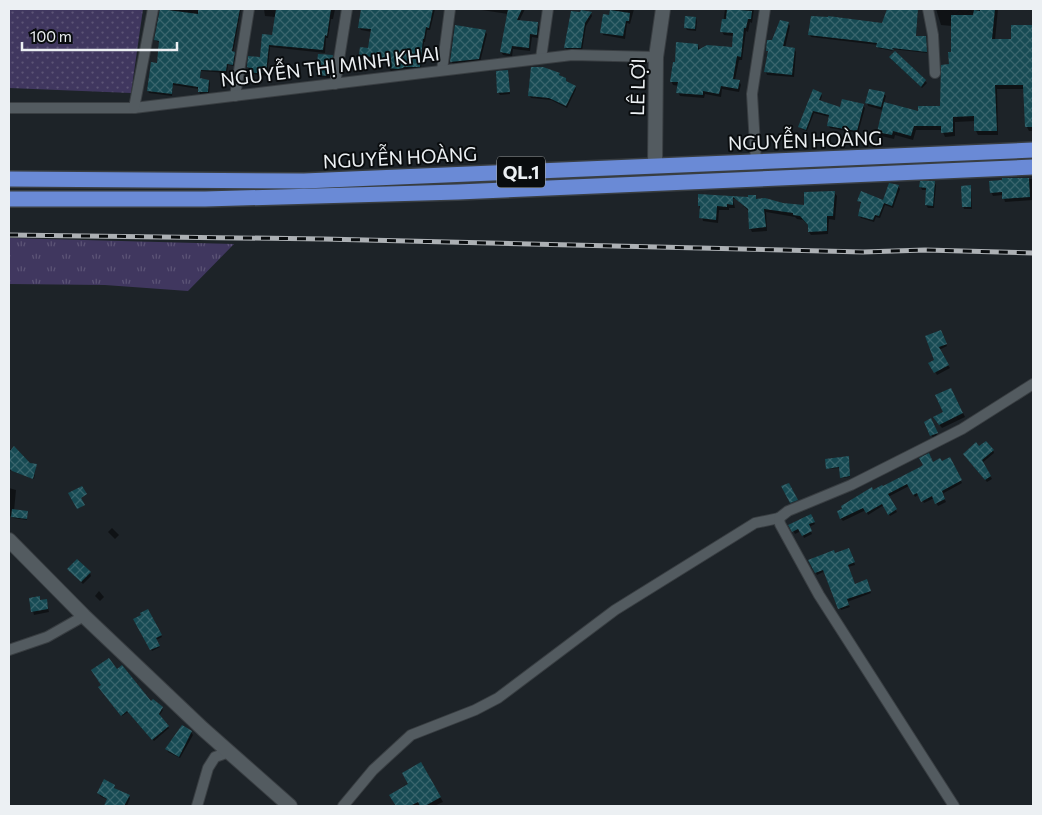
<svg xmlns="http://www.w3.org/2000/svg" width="1042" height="815" viewBox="0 0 1042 815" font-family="Commissioner,sans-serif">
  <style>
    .grass { fill: url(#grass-tufts) }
    .park { fill: url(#park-dots) }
    .shadow { fill: #0007 }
    .building { fill: url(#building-cross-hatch) }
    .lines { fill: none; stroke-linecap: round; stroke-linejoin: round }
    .minor-casing { stroke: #393e42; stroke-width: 12 }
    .tertiary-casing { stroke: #393e42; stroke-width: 16 }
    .trunk-casing { stroke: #393e42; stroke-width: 18 }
    .minor { stroke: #535b60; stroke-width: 10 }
    .tertiary { stroke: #535b60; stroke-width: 14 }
    .trunk { stroke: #6a8ad6; stroke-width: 15 }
    .rail-casing { stroke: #acb0b4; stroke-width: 5 }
    .rail { stroke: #090c0e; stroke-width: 3; stroke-dasharray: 9; stroke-linecap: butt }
    .labels { text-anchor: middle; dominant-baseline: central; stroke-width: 4; stroke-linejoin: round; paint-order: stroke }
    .shield { fill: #090c0e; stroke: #a8acae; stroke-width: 1 }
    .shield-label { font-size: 18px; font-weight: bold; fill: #ecf0f3 }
    .street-label { font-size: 19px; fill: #ecf0f3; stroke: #090c0e }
  </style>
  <defs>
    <pattern id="grass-tufts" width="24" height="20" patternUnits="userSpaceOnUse" patternTransform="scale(1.25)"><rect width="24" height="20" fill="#40375f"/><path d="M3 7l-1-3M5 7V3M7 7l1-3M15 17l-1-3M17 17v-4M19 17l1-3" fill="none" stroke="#5c5476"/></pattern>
    <pattern id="park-dots" width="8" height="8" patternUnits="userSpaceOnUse" patternTransform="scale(1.25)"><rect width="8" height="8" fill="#40375f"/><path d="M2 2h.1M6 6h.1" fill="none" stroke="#5c5476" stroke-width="1.8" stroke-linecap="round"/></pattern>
    <pattern id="building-cross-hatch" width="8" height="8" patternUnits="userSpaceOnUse" patternTransform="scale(1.25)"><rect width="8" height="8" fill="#174b54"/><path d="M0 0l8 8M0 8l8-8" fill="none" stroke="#39656d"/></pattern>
  </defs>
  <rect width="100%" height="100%" fill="#1d2328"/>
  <polygon class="grass" points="9,238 234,244 188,291 105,285 9,284"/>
  <polygon class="park" points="9,9 143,9 131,93 9,88"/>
  <g class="shadow">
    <polygon points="161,9 241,9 233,53 236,55 234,66 228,65 227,73 201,71 200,79 209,81 210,83 209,94 200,94 199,89 173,85 172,96 149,93 148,91 152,64 158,65 160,43 155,40"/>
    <polygon points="264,9 335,9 333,19 331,19 328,38 326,38 325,53 270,47 267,76 253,74 248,67 261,59 273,36 276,17 265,16"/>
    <polygon points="371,9 435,9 430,30 427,30 425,42 424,42 421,69 405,69 404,71 399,72 391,71 389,68 390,62 361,58 360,55 361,48 369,50 372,32 361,30 359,27 369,20"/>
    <polygon points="475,9 525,9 519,21 537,23 539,27 538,38 532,37 530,51 513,49 512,57 503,55 501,52 508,14"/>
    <polygon points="614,9 634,9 630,24 627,23 625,39 603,35 602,32 610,12"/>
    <polygon points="725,9 754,9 752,23 750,22 748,32 746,31 742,60 739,60 735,80 739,81 741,85 739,92 722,89 721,97 705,94 704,98 680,96 678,92 679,86 673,85 671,81 698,45 700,50 733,48 734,36 724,35 722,32"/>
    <polygon points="888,9 918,9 916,37 925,37 927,53 891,49 893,51 878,48 878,45 811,37 810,35 883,24"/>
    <polygon points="936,9 998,9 995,40 1012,40 1025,27 1033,27 1033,131 1029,131 1027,127 1025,89 997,89 998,135 978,135 976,131 975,121 955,122 955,136 945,137 942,130 916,130 913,140 895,135 894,139 881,136 878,132 883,110 868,106 867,103 884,94 886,96 884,103 919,113 941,107 952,53 952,26 941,25"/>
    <polygon points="591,13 592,16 586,26 582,51 567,50 565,48"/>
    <polygon points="696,18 697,21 696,31 687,30 685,27"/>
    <polygon points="788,23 790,26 785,48 794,49 796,52 794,77 767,75 766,72 769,54 767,50"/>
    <polygon points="485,32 487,34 480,62 453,64 451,61"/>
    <polygon points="332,56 333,59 330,78 319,77 317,75"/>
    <polygon points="890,58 925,81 927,83 922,88"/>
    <polygon points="507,71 510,94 500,95 498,92"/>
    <polygon points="559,74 567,83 575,86 576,89 567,108 551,100 531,98 529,95"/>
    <polygon points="821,94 822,96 820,102 841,109 863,105 865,108 858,133 830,128 828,125 830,117 814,113 807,131 801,129 800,127"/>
    <polygon points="1003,179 1033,179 1033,200 1005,202 1003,195 993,196 991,192 1003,181"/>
    <polygon points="934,182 936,185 934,208 928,208 926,205 928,190 922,190 921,187"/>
    <polygon points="898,186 900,189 893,208 885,205 880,218 876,217 874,222 861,218 859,216 862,204 858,201 884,201"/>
    <polygon points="970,187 971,189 972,209 964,209 963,206"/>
    <polygon points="834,192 837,196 835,220 829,219 828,234 811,235 809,232 809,226 803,220 797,219 795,217 766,212 767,231 752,232 750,228 749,211 736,199 733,199 735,208 729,208 729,210 719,210 718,223 703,221 699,206 699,195 749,198 755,196 757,200 805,206"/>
    <polygon points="942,334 947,346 939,350 950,368 937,375 930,363 935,361"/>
    <polygon points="953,393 965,417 942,428 934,418 945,413"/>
    <polygon points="930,420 938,436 933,438 925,422"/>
    <polygon points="9,448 29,464 36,466 34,479 9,470"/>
    <polygon points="979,448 993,450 994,453 982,463 992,479 987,482 966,456"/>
    <polygon points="849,457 850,477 842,478 840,468 827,469"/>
    <polygon points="950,459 962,483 942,494 946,502 938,506 934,498 924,503 919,494 915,497 909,486 888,497 897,512 890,516 884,505 868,515 866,510 843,521 841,519 838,512 873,492 933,464 941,463"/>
    <polygon points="9,488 16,490 14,511 27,512 27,520 13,518 9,515"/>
    <polygon points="810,516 815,524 809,527 812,534 804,538 801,531 795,534 790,525"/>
    <polygon points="112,528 119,535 115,539 108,532"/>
    <polygon points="850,551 855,565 848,567 855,585 867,583 871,593 847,602 850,607 841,610 825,571 817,575 810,561"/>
    <polygon points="69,570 90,573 91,576 83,584"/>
    <polygon points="99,591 104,597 100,601 95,596"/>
    <polygon points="39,598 41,601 46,600 49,612 34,615 30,599"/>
    <polygon points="135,620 158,629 162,637 156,640 160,647 152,651"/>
    <polygon points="116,671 151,703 153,701 163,710 159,716 169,728 154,741 128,712 122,716 100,689"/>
    <polygon points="191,732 193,735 180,758 168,752 167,749"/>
    <polygon points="421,764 443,802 434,806 397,806 391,795 410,785"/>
    <polygon points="114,786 115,790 129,796 130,798 127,806 105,806 108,800 100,796 99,793"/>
  </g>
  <g class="building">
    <polygon points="160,9 198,14 198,9 240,9 232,51 235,52 233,65 227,64 226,71 201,70 200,78 209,80 208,92 198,92 198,87 173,83 172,94 147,91 151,62 157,63 159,41 154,40"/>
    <polygon points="276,9 331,9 327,36 325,35 323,50 269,45 266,73 255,73 250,71 250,68 247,67 248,56 260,57 262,34 272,35"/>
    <polygon points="361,9 433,9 429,28 426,27 424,39 423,39 420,67 404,67 403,68 397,69 388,68 389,60 359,55 360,47 368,48 371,29 358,28"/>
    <polygon points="508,9 522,9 517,20 538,22 537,35 530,34 529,48 512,46 510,54 500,52"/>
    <polygon points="727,9 752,11 751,19 748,19 746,28 744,28 741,57 737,56 733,79 740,80 738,89 721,86 719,94 703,91 703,95 676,93 678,82 670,82 673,62 675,62 676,42 698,44 698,50 707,45 732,47 733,33 720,32 722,19 726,19"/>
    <polygon points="887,9 918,9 916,36 926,36 927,52 892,48 894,50 876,47 877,43 861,41 808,35 811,16 828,17 828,16 882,23"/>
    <polygon points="980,9 995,9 992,39 1011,39 1011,25 1033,25 1033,127 1025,127 1023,85 995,85 997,131 974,131 974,116 953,117 953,132 941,133 941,126 914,126 911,136 893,131 892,135 877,132 884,102 918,111 918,106 940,106 941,65 949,64 948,52 951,52 951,15 973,15 974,10 980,11"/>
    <polygon points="581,10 592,12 585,23 581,48 564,48 571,11 580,12"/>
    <polygon points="610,10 630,13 629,21 626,21 623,36 600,33 603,14 609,15"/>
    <polygon points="685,16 696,17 695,29 684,28"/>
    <polygon points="780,20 789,22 783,46 795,48 792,75 764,72 768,51 766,51 767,40 772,40"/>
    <polygon points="455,25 486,30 479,59 450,62"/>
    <polygon points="895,51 926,80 921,87 889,57"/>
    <polygon points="318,54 333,55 329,76 316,75"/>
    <polygon points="531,67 543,67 560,73 559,75 566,78 566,81 576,86 566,106 549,98 528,96"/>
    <polygon points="508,70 510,92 497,93 496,71"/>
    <polygon points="813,89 822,93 819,100 840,107 842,99 864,104 857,131 827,126 829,115 813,111 806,130 798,127"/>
    <polygon points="869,89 885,92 881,107 865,103"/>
    <polygon points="1002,178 1029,178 1030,197 1002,199 1002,192 990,193 989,181 1002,180"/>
    <polygon points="920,181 935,181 933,206 925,205 926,188 919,187"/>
    <polygon points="889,183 899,185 892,206 884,203 879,216 875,215 873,220 858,216 861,202 857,201 861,191 883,200"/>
    <polygon points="971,185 971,207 962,207 961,186"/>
    <polygon points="835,191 833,216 827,216 827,231 808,232 808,225 800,216 793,215 793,213 764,209 766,227 749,229 748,209 733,197 733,205 727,204 727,207 717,206 716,220 699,218 700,206 698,206 698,194 748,197 748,195 756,195 756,199 765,198 783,203 804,205 804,192"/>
    <polygon points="941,330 947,344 939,347 949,365 934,373 928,363 934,360 925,336"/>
    <polygon points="951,388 963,413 939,425 933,417 943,412 935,395"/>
    <polygon points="931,418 938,433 930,436 924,422"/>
    <polygon points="986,441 994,450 982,460 991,476 985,480 963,454 976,442 979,446"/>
    <polygon points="14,446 30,463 37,464 33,479 12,471 9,468 9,452"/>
    <polygon points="929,453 933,462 940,458 942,461 950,457 962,480 942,491 945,499 935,504 932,496 921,502 917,493 913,495 907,484 888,494 897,509 888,515 882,504 866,513 863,508 840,519 837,511 842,509 841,506 872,487 873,490 882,485 883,486 920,467 923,465 919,458"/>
    <polygon points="849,456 850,476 840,478 839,467 826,469 825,459"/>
    <polygon points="789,483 798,500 790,503 781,486"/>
    <polygon points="82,486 87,494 81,498 85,505 77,509 68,493"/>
    <polygon points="12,509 28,511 27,519 11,517"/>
    <polygon points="811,514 815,522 809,524 812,531 802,536 798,529 792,532 788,525"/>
    <polygon points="849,548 855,562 848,565 855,584 867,579 871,591 847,599 849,605 838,609 823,570 815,573 808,560 834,550 835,553"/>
    <polygon points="77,559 91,572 81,582 67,569"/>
    <polygon points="40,596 40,600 47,599 48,609 31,612 29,598"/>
    <polygon points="148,609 162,635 156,638 160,646 150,650 133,619 141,615 140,613"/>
    <polygon points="109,658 117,669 122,665 151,701 153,699 163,707 159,714 169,726 152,740 127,711 121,716 98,687 101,685 91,670"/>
    <polygon points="182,725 192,731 179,757 165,749"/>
    <polygon points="421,762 441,797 425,806 420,806 418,802 410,806 396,806 389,795 408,784 402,773"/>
    <polygon points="104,779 115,785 114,788 130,795 124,806 104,806 107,799 97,793"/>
  </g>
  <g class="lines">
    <g class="minor-casing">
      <g id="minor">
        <polyline points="928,9 933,35 935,73"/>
        <polyline points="541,58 548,9"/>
        <polyline points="442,70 450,9"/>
        <polyline points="335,84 347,9"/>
        <polyline points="235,96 249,9"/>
        <polyline points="9,108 134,108 572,55 656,57"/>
        <polyline points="134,108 153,9"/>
        <polyline points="756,162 752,94 765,9"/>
        <polyline points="9,650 47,637 84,616"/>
        <polyline points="197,806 208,768 215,757 229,752"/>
        <polyline points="343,806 373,770 411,735 475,710 498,698 615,610 755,523 779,518"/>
        <polyline points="954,806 819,595 780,524 779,518 788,511 851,485 962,429 1033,384"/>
      </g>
    </g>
    <g class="tertiary-casing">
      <g id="tertiary">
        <polyline points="655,166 656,57 663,9"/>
        <polyline points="9,540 84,616 203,729 290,806"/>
      </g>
    </g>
    <g class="trunk-casing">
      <g id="trunk">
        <polyline points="9,179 304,181 1033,150"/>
        <polyline points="9,199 205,199 458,192 1033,167"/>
      </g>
    </g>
    <use href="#minor" class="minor"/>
    <use href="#tertiary" class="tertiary"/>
    <use href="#trunk" class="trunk"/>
    <g class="rail-casing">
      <polyline id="rail" points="9,235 324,239 863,252 925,250 1033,253"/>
    </g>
    <use href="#rail" class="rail"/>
  </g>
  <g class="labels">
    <rect class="shield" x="497" y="156.5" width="48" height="31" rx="4"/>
    <g class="shield-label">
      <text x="521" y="172">QL.1</text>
    </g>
    <g class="street-label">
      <text transform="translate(330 66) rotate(-7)">NGUYỄN THỊ MINH KHAI</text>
      <text transform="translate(637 87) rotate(-89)">LÊ LỢI</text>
      <text transform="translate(805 140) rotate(-2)">NGUYỄN HOÀNG</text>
      <text transform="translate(400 157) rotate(-3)">NGUYỄN HOÀNG</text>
    </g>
  </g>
  <rect width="1042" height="815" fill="none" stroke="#ecf0f3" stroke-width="20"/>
  <path d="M22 42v8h155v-8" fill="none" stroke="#ecf0f3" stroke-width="2.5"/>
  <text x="30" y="42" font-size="15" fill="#ecf0f3" stroke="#090c0e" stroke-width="4" paint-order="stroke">100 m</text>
</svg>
